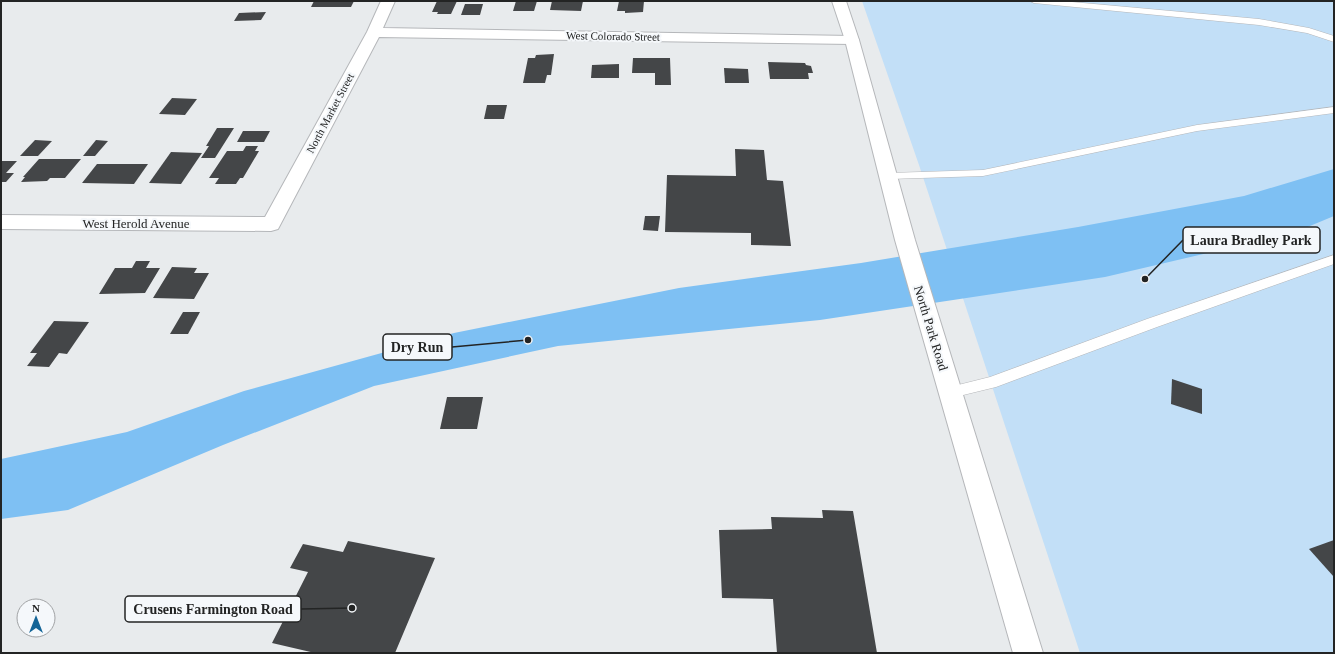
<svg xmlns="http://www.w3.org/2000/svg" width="1335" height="654" viewBox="0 0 1335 654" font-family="'Times New Roman',serif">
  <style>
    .green { fill: #c2dff7 }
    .water { fill: #7ec0f3 }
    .building { fill: #444648 }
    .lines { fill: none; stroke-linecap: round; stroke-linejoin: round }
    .lane-casing { stroke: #b5b7ba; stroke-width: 1 }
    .street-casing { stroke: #b5b7ba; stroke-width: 2 }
    .secondary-casing { stroke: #b5b7ba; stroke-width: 2 }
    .lane { fill: #fff; fill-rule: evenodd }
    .street { fill: #fff; fill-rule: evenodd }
    .secondary { fill: #fff; fill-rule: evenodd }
    .labels { text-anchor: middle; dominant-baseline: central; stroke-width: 4; stroke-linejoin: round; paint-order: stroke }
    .far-street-label { font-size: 11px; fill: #232424; stroke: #f5f8fb }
    .street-label { font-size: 13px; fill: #232424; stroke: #f5f8fb }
    .leader { fill: none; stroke: #232424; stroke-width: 1.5 }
    .callout-dot { fill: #232424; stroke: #f5f8fb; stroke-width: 1.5 }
    .callout { fill: #f5f8fb; stroke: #232424; stroke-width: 1.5 }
    .callout-label { font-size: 14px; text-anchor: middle; font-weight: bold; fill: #232424 }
  </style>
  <rect width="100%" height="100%" fill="#e8ebed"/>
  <polygon class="green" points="862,1 1334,1 1334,653 1080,653 919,165"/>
  <polygon class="water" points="1334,169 1334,216 1293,233 1105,277 820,320 558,346 374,386 223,445 68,510 1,519 1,459 127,432 244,391 454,333 679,288 861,263 1078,227 1244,196"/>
  <g class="building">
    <polygon points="314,1 354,1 351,7 311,7"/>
    <polygon points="437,1 457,1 451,14 437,14 438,12 432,12"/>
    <polygon points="516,1 537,1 534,11 513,11"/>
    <polygon points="552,1 583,1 581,11 550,10"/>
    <polygon points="619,1 644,1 643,12 625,13 625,11 617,11"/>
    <polygon points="465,4 483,4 480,15 461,15"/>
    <polygon points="266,12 261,20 234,21 239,13"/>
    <polygon points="554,54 551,75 547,75 545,83 523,83 528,58 535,58 536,55"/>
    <polygon points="633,58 670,58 671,85 655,85 655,73 632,73"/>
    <polygon points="768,62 805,63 806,65 811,66 813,73 808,73 809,79 770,79"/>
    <polygon points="619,64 619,78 591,78 592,65"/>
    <polygon points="724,68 748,69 749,83 725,83"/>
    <polygon points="172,98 197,99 185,115 159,114"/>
    <polygon points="487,105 507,105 504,119 484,119"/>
    <polygon points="217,128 234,128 215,158 201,158 209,146 206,146"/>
    <polygon points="243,131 270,131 264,142 237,142"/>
    <polygon points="35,140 52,141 38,156 20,156"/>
    <polygon points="96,140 108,141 95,156 83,156"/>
    <polygon points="246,146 258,146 255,151 259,151 243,178 240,178 236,184 215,184 219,178 209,178 227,151 243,151"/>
    <polygon points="735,149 764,150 767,180 783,181 791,246 751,245 751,233 665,232 667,175 736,176"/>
    <polygon points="171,152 202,153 181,184 149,183"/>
    <polygon points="39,159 81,159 65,178 50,178 47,181 21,182 25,177 23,177"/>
    <polygon points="1,161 17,161 6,173 14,173 6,182 1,182"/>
    <polygon points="97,164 148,164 134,184 82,183"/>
    <polygon points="645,216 660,216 658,231 643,230"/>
    <polygon points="136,261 150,261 146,268 160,268 145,293 99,294 115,268 132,268"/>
    <polygon points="172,267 197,268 194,273 209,273 194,299 153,298"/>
    <polygon points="183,312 200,312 188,334 170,334"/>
    <polygon points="54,321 89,322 67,354 59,353 49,367 27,366 37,353 30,353"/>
    <polygon points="1172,379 1202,389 1202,414 1171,404"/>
    <polygon points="447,397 483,397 477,429 440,429"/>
    <polygon points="822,510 853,511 877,653 777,653 773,599 722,598 719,530 772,529 771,517 823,518"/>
    <polygon points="1334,540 1334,577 1309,549"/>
    <polygon points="348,541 435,558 395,653 315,653 272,643 308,572 290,568 303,544 343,552"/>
  </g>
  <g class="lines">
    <g class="lane-casing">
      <g id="lane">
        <polygon points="1030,1 1061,1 1259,19 1309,28 1334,36 1334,42 1307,33 1259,25 1034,3"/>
        <polygon points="1334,107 1334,113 1197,131 983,176 889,179 885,178 884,176 885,174 889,173 983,170 1197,125"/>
        <polygon points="1334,255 1334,264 1157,327 996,387 951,398 946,396 944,392 946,388 990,377 1147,319"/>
      </g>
    </g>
    <g class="street-casing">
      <polygon id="street" points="381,1 395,1 383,28 852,36 857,37 859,40 857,43 852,44 379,37 278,229 271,231 1,229 1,215 265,217 367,32"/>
    </g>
    <g class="secondary-casing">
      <polygon id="secondary" points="832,1 846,1 859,40 915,240 1043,653 1013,653 895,240 845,40"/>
    </g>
    <use href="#lane" class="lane"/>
    <use href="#street" class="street"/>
    <use href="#secondary" class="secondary"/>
  </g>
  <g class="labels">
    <g class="far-street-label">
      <text transform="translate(613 36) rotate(1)">West Colorado Street</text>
      <text transform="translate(330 113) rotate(-62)">North Market Street</text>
    </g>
    <g class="street-label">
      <text x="136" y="223">West Herold Avenue</text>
      <text transform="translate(931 328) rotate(73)">North Park Road</text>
    </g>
  </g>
  <path class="leader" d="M1145 279L1183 240M528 340L452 347M352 608L301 609"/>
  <g class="callout-dot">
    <circle cx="1145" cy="279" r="4"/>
    <circle cx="528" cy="340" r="4"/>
    <circle cx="352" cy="608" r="4"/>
  </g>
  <g class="callout">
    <rect x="1183" y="227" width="137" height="26" rx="4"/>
    <rect x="383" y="334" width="69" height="26" rx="4"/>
    <rect x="125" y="596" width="176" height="26" rx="4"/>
  </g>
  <g class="callout-label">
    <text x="1251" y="245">Laura Bradley Park</text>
    <text x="417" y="352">Dry Run</text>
    <text x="213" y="614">Crusens Farmington Road</text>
  </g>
  <rect width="1335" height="654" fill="none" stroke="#232424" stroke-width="4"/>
  <g transform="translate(36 618)"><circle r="19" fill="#f5f8fb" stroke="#a1a3a5"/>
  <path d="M0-3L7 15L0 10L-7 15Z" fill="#146597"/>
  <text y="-6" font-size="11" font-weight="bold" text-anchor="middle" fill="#232424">N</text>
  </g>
</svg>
